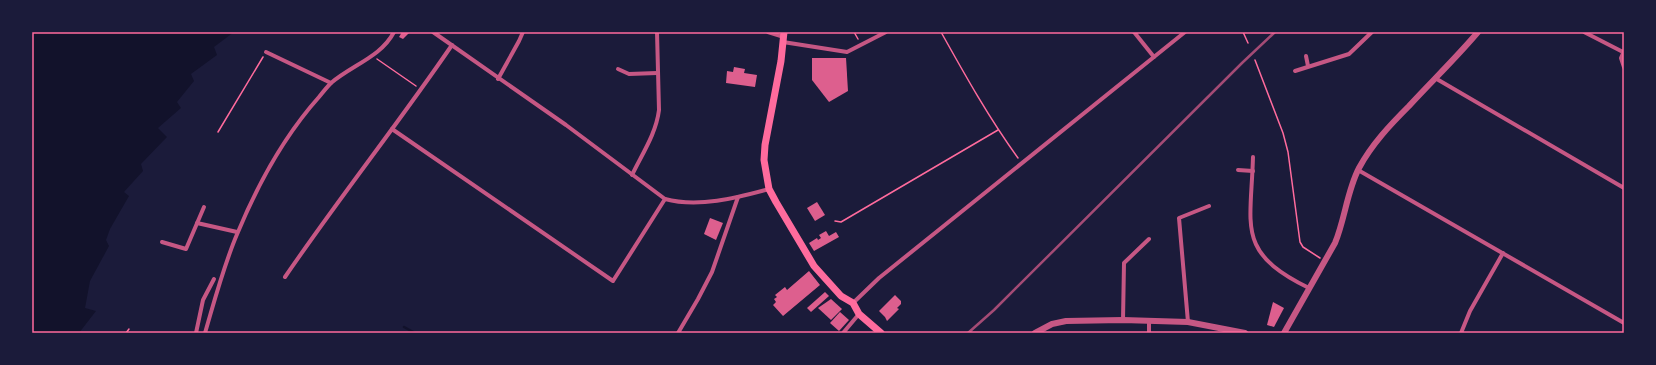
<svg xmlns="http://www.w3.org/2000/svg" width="1656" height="365" viewBox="0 0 1656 365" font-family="Commissioner,sans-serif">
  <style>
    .water { fill: #12122b }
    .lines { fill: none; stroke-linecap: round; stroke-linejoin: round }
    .stream { stroke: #12122b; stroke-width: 2.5 }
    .building { fill: #dd5f8e }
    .path { stroke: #ff6b9d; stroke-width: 1.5 }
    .minor { stroke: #c65784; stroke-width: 4 }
    .tertiary { stroke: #c65784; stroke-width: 6 }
    .secondary { stroke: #ff6b9d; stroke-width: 7 }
    .rail { stroke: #a44b75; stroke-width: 2.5 }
    .neatline { fill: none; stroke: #ff6b9d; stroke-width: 1.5 }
  </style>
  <rect width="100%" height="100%" fill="#1b1b3a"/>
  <polygon class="water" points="32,32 234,32 214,47 217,55 191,74 194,81 177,102 181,108 158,128 167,137 141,164 143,171 124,192 129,196 110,229 106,240 109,246 90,281 85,308 96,311 79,333 32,333"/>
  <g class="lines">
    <polyline class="stream" points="404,327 415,333"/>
  </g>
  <g class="building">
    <polygon points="402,32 410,32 403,39 399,37"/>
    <polygon points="812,58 846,58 848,91 829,102 812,80"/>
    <polygon points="734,67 745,69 744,73 757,75 755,87 726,83 727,71 733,72"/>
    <polygon points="817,202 825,215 815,221 807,208"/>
    <polygon points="710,218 723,223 716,240 704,234"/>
    <polygon points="826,231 829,236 836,232 839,237 814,251 809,243 817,238 818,240 821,238 819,235"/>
    <polygon points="809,271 820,285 783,316 773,305 776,302 774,299 777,297 775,295 785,287 787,290"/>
    <polygon points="825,292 829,296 811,312 807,308"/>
    <polygon points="895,295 901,301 901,304 897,308 899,309 887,321 885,317 879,311"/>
    <polygon points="831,299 842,309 831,320 818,308"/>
    <polygon points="1273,302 1284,308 1274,327 1267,325"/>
    <polygon points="840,312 849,320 839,331 830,323"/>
  </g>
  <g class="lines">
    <g class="path">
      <polyline points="854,32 858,39"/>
      <path d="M 941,32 C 965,75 989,118 1018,158"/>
      <polyline points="1243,32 1248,43"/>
      <polyline points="377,59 416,86"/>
      <polyline points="1255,60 1283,133 1288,152 1300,242 1303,247 1320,258"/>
      <polyline points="218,132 263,57"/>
      <polyline points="835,221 841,222 998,130"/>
      <polyline points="126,333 129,329"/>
    </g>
    <g class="minor">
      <path d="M 433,32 L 566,125 L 665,199 C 698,208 736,198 769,189"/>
      <polyline points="768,32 784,37"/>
      <polyline points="1134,32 1154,57"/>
      <polyline points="1584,32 1623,52"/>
      <polyline points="783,42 847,52 886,32"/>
      <polyline points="1624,51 1621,58 1624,67"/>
      <polyline points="266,52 331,83"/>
      <polyline points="1306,56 1308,66"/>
      <polyline points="618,69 629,74 657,73"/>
      <polyline points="1295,71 1349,54 1372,32"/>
      <polyline points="1435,78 1624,188"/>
      <polyline points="498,79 519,41 523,32"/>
      <polyline points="392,129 613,281 665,199"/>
      <path d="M 1253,157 C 1251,228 1236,252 1309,288"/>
      <polyline points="1238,170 1253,171"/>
      <polyline points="1358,170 1624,323"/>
      <path d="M 632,175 C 642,154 656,134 659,110 L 657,32"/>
      <polyline points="197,223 237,232"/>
      <polyline points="162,242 186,249 204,207"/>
      <path d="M 285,277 C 339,198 398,124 452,45"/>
      <polyline points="853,303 879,278 1185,32"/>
      <polyline points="1123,320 1124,263 1149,239"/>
      <polyline points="1188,322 1179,218 1209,206"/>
      <polyline points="196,333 203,300 214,279"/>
      <path d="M 205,333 C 215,299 224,264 238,232 C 258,184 285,135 319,97 C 323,92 327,87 331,83 C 352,65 381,57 394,32"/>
      <polyline points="678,333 698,299 712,272 738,197"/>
      <polyline points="843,333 859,314"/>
      <polyline points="1149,333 1149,320"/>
      <polyline points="1461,333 1470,311 1503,253"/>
    </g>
    <g class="tertiary">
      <polyline points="1035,333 1052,324 1066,321 1123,320 1188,322 1245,333"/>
      <path d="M 1284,333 L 1335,243 C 1345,219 1347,191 1359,168 C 1372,144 1390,125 1409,106 C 1432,81 1456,58 1478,32"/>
    </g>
    <polyline class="secondary" points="784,32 781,61 765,145 764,160 769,189 776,202 814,266 841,296 853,303 859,314 881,333"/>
    <polyline class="rail" points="968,333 994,310 1242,63 1275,32"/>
  </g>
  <rect width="1656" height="365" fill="none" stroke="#1b1b3a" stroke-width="66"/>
  <rect x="33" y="33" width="1590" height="299" class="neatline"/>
</svg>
